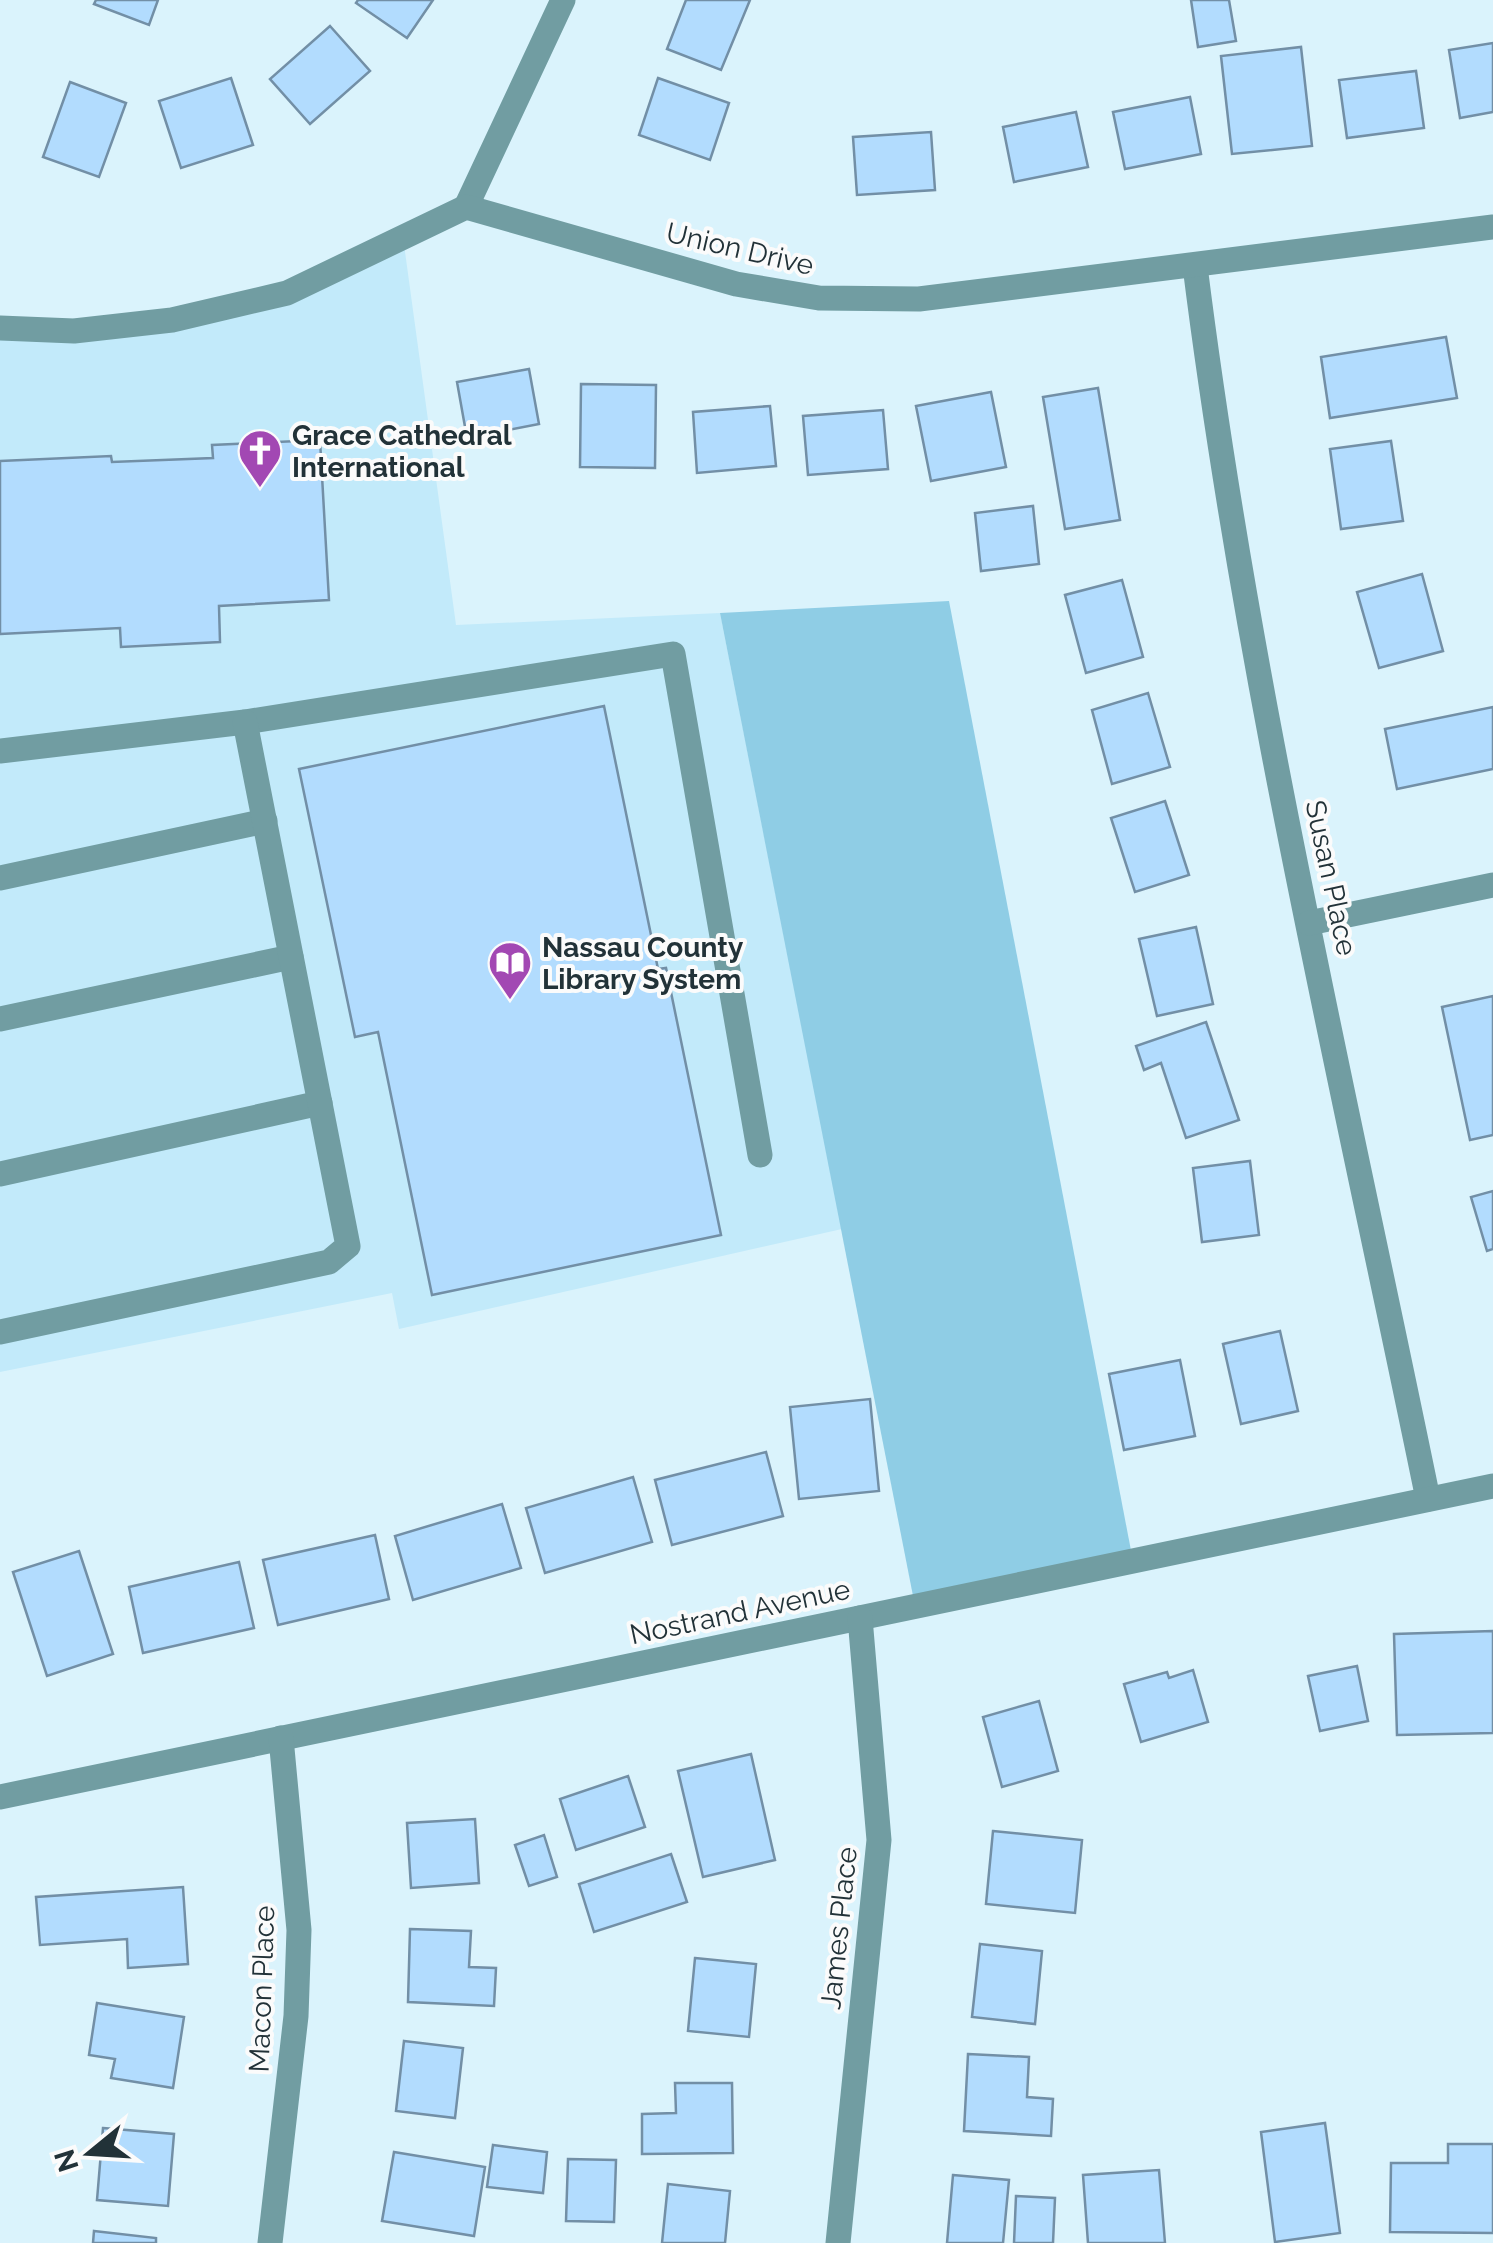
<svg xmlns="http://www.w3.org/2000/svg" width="1493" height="2243" viewBox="0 0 1493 2243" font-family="Raleway,sans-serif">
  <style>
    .built { fill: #c2eafa }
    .green { fill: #8fcde5 }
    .building { fill: #b2dcfe; stroke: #728fa6; stroke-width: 2.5 }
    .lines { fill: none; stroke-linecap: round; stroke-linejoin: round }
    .lane { stroke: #719da2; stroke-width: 25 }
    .street { stroke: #719da2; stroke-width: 25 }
    .labels { text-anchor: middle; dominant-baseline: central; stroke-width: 8; stroke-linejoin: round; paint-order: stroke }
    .street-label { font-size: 28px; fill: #223238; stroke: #fbfbfb }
    .poi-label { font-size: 28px; font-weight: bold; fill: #223238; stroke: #fbfbfb; text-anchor: start }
  </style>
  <rect width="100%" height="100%" fill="#daf3fc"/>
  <polygon class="built" points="403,237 456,625 720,613 842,1229 399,1329 392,1293 0,1372 0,328 74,331 287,293"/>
  <polygon class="green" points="949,601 1133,1561 915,1606 720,613"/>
  <g class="building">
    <polygon points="96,0 158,0 149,25 94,4"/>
    <polygon points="358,0 433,0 407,38 356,3"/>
    <polygon points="686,0 750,0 721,70 667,49"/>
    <polygon points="1191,0 1229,0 1236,41 1198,47"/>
    <polygon points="330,26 370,71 310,124 270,79"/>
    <polygon points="1493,43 1493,112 1460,118 1449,50"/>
    <polygon points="1301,47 1312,146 1232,154 1221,56"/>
    <polygon points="1416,71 1424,128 1347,138 1339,80"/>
    <polygon points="231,78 253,145 181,168 159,101"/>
    <polygon points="658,78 729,103 710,160 639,135"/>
    <polygon points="70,82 126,103 99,177 43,157"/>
    <polygon points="1190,97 1201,154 1125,169 1113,112"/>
    <polygon points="1076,112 1088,167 1014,182 1003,127"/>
    <polygon points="931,132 935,190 857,195 853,137"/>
    <polygon points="1446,337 1457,398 1330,418 1321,357"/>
    <polygon points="529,369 539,424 467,438 457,382"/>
    <polygon points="581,384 656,385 655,468 580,467"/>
    <polygon points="1098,388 1120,520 1065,529 1043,397"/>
    <polygon points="991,392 1006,467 931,481 916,406"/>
    <polygon points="770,406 776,466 697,473 693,412"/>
    <polygon points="883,410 888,469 808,475 803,416"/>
    <polygon points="320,440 329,600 219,606 220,642 121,647 120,628 0,634 0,461 111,456 112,462 213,458 212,445"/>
    <polygon points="1391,441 1403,521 1341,529 1330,449"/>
    <polygon points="1033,506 1039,564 981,571 975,513"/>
    <polygon points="1422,574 1443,651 1379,668 1357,592"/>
    <polygon points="1122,580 1143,657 1086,673 1065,595"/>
    <polygon points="1148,693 1170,767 1112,784 1092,710"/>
    <polygon points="604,706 658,969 666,968 721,1235 432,1295 378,1032 355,1037 299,769"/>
    <polygon points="1493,707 1493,769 1397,789 1385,729"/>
    <polygon points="1165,801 1189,875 1135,892 1111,818"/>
    <polygon points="1196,927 1213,1004 1157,1016 1139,939"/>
    <polygon points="1493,996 1493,1135 1470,1140 1442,1007"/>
    <polygon points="1206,1022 1239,1120 1186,1138 1161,1063 1144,1070 1136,1046"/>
    <polygon points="1250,1161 1259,1235 1202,1242 1193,1168"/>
    <polygon points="1493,1191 1493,1249 1487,1251 1471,1197"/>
    <polygon points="1280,1331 1298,1411 1241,1424 1223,1344"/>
    <polygon points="1180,1360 1195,1436 1124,1450 1109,1374"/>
    <polygon points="870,1399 879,1491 799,1499 790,1407"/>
    <polygon points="766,1452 783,1516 672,1545 655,1480"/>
    <polygon points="633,1477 652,1542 545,1573 526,1508"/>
    <polygon points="502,1504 521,1568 413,1600 395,1536"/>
    <polygon points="375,1535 389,1599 278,1625 263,1560"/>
    <polygon points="79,1551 113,1654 47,1676 13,1572"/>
    <polygon points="239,1562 254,1628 143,1653 129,1587"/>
    <polygon points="1493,1631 1493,1733 1397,1735 1394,1634"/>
    <polygon points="1357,1666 1368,1721 1320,1731 1308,1676"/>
    <polygon points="1193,1670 1208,1722 1141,1742 1124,1684 1167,1672 1169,1678"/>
    <polygon points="1039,1701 1058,1771 1002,1787 983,1717"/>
    <polygon points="751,1754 775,1860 703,1877 678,1771"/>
    <polygon points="628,1776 645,1827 576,1850 560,1799"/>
    <polygon points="475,1819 479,1883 411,1888 407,1823"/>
    <polygon points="993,1831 1082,1840 1075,1913 986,1904"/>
    <polygon points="544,1835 557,1877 529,1886 515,1845"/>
    <polygon points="671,1854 687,1902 594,1932 579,1884"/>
    <polygon points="183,1887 188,1964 128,1968 127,1939 40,1945 36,1897"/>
    <polygon points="410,1929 471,1931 469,1967 496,1968 494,2006 408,2002"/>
    <polygon points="980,1944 1042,1951 1035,2024 972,2017"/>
    <polygon points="695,1958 756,1964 749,2037 688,2031"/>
    <polygon points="97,2003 184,2017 173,2088 111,2078 115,2059 89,2055"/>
    <polygon points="404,2041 463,2048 455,2118 396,2111"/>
    <polygon points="968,2054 1029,2057 1027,2097 1053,2099 1051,2136 964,2131"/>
    <polygon points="675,2083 732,2083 733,2153 642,2154 642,2114 676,2113"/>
    <polygon points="1325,2123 1340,2233 1275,2242 1261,2132"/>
    <polygon points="103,2128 174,2134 168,2206 97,2200"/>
    <polygon points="1448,2144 1493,2144 1493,2233 1390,2232 1391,2163 1448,2163"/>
    <polygon points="493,2145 547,2152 543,2193 487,2187"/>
    <polygon points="394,2152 485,2167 474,2236 382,2221"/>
    <polygon points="568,2159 616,2160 614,2222 566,2221"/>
    <polygon points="1159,2170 1165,2243 1088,2243 1083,2175"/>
    <polygon points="953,2175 1009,2180 1003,2243 947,2243"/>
    <polygon points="668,2184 730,2191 725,2243 662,2243"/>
    <polygon points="1016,2196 1055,2198 1053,2243 1014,2243"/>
    <polygon points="94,2231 156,2238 156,2243 93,2243"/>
  </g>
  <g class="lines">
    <g class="lane">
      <polyline points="0,751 245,722 673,654 760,1155"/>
      <polyline points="0,878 265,821"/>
      <polyline points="0,1019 291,957"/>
      <polyline points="0,1174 320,1103"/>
      <polyline points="0,1332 329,1262 348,1246 245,722"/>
    </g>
    <g class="street">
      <polyline points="466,207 563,0"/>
      <path d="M 1195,266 C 1247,681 1344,1089 1428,1499"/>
      <polyline points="0,328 74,331 172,320 287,293 466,207 736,284 819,298 919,299 1493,227"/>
      <polyline points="1309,923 1493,885"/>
      <polyline points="0,1797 1493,1486"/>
      <polyline points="270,2243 296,2016 299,1930 281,1738"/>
      <polyline points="838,2243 879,1840 860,1618"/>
    </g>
  </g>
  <defs>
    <g id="church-pin" transform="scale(2.25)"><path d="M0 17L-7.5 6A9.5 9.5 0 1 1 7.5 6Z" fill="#a248b3" stroke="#fbfbfb"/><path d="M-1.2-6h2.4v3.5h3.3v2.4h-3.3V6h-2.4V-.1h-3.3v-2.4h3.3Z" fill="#fff"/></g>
    <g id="library-pin" transform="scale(2.25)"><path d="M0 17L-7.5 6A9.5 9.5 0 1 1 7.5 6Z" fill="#a248b3" stroke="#fbfbfb"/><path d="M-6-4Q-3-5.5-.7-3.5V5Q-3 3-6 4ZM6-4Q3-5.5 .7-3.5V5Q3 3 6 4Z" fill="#fff"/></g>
  </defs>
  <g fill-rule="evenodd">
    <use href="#church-pin" x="260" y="451"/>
    <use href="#library-pin" x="510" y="963"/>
  </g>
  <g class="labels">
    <g class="street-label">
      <text transform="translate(740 249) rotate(13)">Union Drive</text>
      <text transform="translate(1331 878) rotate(78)">Susan Place</text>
      <text transform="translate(740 1612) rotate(-12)">Nostrand Avenue</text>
      <text transform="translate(839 1928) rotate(-84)">James Place</text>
      <text transform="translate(262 1989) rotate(-88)">Macon Place</text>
    </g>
    <g class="poi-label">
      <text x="292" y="435">Grace Cathedral<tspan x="292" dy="32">International</tspan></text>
      <text x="542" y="947">Nassau County<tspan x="542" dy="32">Library System</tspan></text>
    </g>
  </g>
  <g transform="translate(90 2153) rotate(252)" stroke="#fbfbfb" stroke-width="8" paint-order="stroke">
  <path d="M0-8L18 38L0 25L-18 38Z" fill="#223238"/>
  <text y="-15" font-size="28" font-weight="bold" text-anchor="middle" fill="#223238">N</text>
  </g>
</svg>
